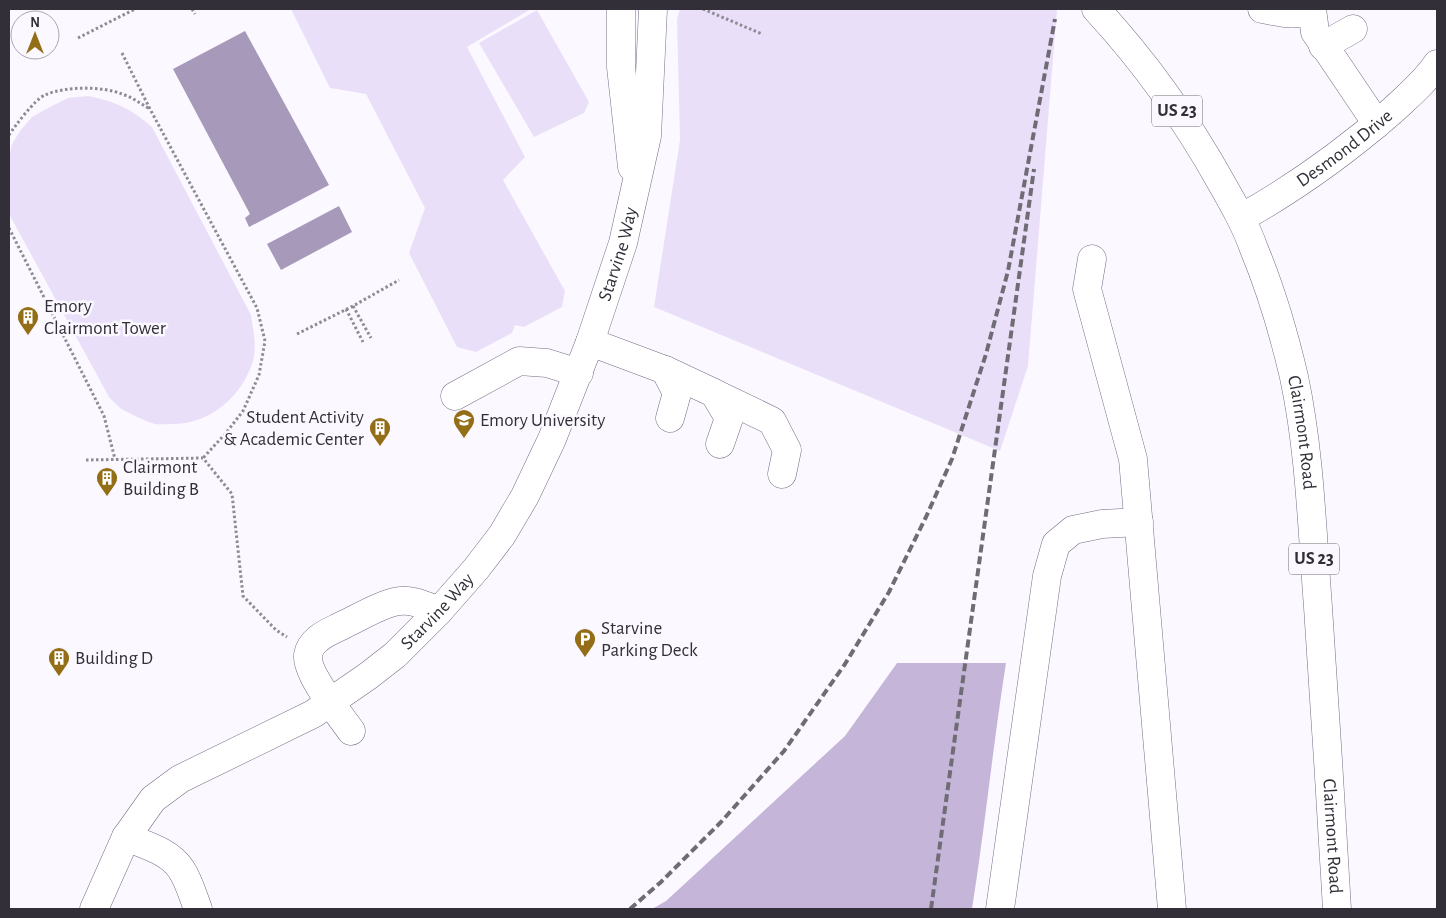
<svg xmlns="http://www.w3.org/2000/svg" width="1446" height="918" viewBox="0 0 1446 918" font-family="'Alegreya Sans',sans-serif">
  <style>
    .green { fill: #eadff9 }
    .forest { fill: #c5b6d9 }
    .water { fill: #a799ba }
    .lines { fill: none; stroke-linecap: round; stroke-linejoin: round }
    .minor-casing { stroke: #766c84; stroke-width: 29 }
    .major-casing { stroke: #766c84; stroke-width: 29 }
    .path { stroke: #8e8b93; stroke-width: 3; stroke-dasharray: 2.5 2.5; stroke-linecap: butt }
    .minor { stroke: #fff; stroke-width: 28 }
    .major { stroke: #fff; stroke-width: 28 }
    .rail { stroke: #706c75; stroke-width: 4; stroke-dasharray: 8 4; stroke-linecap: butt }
    .labels { text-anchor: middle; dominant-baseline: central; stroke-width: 5; stroke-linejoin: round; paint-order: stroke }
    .shield { fill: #fbf9ff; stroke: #6f6c74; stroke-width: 1 }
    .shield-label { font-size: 18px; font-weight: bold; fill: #332f39 }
    .street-label { font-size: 19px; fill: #332f39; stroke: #fbf9ff }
    .poi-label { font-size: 19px; fill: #332f39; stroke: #fbf9ff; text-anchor: start }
  </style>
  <rect width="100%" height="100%" fill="#fbf9ff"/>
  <g class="green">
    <polygon points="291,9 531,9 467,47 525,157 503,180 565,291 562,307 524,327 515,325 512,333 476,352 457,347 409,253 425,208 366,94 330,88"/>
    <polygon points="680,9 1057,9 1028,366 1000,451 654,307 680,140 677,19"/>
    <polygon points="537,10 589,102 584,113 534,137 479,43"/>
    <path d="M 88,96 C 114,101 132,109 152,127 L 251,315 C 253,330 257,345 253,361 C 242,397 209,425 171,424 C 166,424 160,425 155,424 C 147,422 131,414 123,410 C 118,407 113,401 109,397 L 9,214 L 9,156 L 12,144 L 20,131 L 32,117 L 48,108 L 68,98 Z"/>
  </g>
  <path class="forest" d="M 897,663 L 1006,663 C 993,745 985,827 972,909 L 652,909 L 666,901 L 845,736 Z"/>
  <g class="water">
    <polygon points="245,31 329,185 249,227 245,218 250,214 173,69"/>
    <polygon points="339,206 352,232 281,270 267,244"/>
  </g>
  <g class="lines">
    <g class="minor-casing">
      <g id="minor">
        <polyline points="621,9 621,67 632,167"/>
        <path d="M 1262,9 C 1275,11 1298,18 1309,9"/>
        <polyline points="1312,9 1315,32 1377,124"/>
        <polyline points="1323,46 1353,29"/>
        <path id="s1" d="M 1241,218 C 1293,189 1347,150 1392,111 C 1407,97 1425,82 1437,64"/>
        <polyline points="1092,259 1087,289 1133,459 1172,909"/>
        <polyline points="590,342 665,370 677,393 670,418"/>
        <polyline points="665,370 714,393 729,418 720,444"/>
        <polyline points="714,393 772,421 787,450 782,474"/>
        <polyline points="455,396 519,361 547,363 579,373"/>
        <path d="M 351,731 C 340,715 306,674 308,655 C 309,648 313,643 318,639 C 326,632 336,629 345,624 C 360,617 378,606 394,602 C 411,598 424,605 439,611"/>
        <path d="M 126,837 C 145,845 169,851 181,869 C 189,881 193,896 198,909"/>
        <path id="s2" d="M 94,909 L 126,837 L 153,799 L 180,779 L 313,714 L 368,676 L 395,655 L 439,611 L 476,569 L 502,535 L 525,496 L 552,439 L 590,342 L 623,243 L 647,136 L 653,9"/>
        <polyline points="1000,909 1047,576 1056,544 1073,530 1102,524 1139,522"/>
      </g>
    </g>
    <g class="major-casing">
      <g id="major">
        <path id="s3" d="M 1096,9 C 1145,62 1187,121 1222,184 C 1234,205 1246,226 1254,249 C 1271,290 1284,334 1294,377 C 1310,452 1312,530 1318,607 C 1325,708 1331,808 1337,909"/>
      </g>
    </g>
    <g class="path">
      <polyline points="192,9 195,14"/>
      <polyline points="703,9 762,34"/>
      <polyline points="78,38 135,9"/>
      <polyline points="122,53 150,109 257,308 265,341 259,375 243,411 226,433 203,458"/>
      <path d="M 9,135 C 15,126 35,99 45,95 C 65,86 102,86 122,94 C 132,97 141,104 150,109"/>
      <polyline points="9,228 104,416 115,459"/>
      <polyline points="353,306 371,338"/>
      <polyline points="346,309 363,342"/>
      <polyline points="297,334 353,306 399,280"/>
      <polyline points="86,460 203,458 232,494 243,596 276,630 287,637"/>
    </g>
    <use href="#minor" class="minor"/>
    <use href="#major" class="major"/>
    <g class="rail">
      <polyline points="630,909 661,882 721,822 784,751 845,664 889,592 926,517 952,459 986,354 1008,271 1055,19"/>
      <polyline points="931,909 1034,169"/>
    </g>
  </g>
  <defs>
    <g id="building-pin" transform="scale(1.125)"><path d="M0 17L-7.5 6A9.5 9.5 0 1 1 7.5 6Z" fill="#946e17" stroke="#fbf9ff"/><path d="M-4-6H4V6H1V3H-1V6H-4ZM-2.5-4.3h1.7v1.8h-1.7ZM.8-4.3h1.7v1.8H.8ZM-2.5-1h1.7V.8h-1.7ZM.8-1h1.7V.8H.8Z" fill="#fff"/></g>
    <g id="university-pin" transform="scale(1.125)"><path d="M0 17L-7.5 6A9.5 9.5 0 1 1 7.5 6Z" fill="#946e17" stroke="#fbf9ff"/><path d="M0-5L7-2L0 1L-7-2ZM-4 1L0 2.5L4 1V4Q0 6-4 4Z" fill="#fff"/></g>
    <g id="parking-pin" transform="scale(1.125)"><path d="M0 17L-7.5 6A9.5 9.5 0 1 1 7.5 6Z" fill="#946e17" stroke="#fbf9ff"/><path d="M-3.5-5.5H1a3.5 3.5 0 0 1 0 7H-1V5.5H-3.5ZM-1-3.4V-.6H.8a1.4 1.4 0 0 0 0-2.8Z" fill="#fff"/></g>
  </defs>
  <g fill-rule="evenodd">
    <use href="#building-pin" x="28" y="317"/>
    <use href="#university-pin" x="464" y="420"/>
    <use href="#building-pin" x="380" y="428"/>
    <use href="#building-pin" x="107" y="478"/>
    <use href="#parking-pin" x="585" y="639"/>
    <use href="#building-pin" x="59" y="658"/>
  </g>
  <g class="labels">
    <g class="shield">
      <rect x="1152" y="95.5" width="50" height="31" rx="4"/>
      <rect x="1289" y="543.5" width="50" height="31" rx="4"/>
    </g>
    <g class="shield-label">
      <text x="1177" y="111">US 23</text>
      <text x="1314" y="559">US 23</text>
    </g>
    <g class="street-label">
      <text stroke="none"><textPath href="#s1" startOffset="125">Desmond Drive</textPath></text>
      <text stroke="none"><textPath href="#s2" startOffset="874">Starvine Way</textPath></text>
      <text stroke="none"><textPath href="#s3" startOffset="479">Clairmont Road</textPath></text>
      <text stroke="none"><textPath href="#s2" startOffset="469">Starvine Way</textPath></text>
      <text stroke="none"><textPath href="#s3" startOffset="884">Clairmont Road</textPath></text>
    </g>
    <g class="poi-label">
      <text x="44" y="306">Emory<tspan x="44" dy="22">Clairmont Tower</tspan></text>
      <text x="364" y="417" text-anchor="end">Student Activity<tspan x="364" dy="22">&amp; Academic Center</tspan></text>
      <text x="480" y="420">Emory University</text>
      <text x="123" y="467">Clairmont<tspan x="123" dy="22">Building B</tspan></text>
      <text x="601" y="628">Starvine<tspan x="601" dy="22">Parking Deck</tspan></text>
      <text x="75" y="658">Building D</text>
    </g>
  </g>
  <rect width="1446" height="918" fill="none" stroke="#332f39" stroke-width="20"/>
  <g transform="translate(35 35)"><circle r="24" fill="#fbf9ff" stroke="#aba8b0"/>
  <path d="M0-4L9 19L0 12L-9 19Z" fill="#946e17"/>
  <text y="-8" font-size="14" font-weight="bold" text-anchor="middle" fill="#332f39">N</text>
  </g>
</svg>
